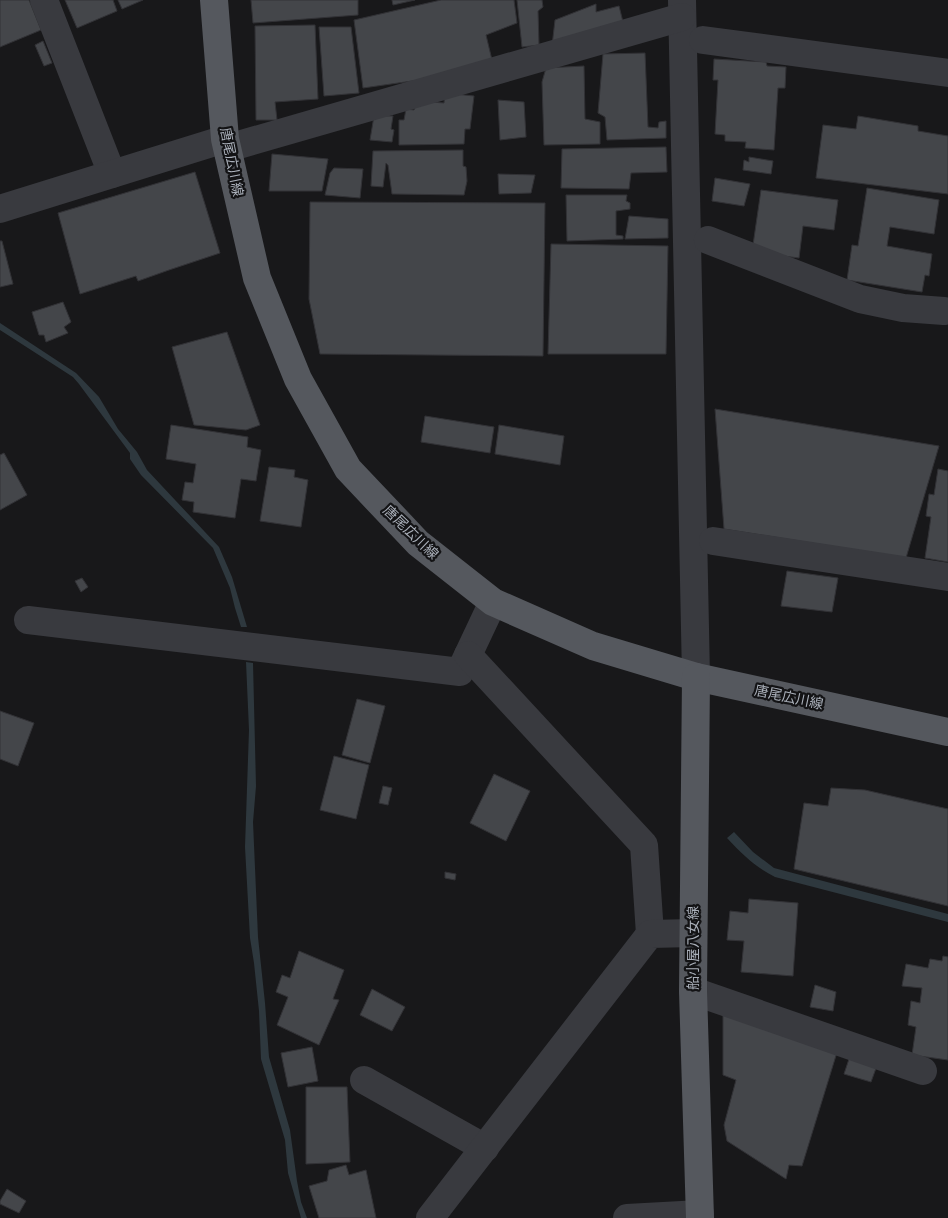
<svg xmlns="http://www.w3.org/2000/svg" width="948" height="1218" viewBox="0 0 948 1218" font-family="Cabin,'Noto Sans JP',sans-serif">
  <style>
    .water { fill: #2e383e }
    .building { fill: #44464a; stroke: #323236 }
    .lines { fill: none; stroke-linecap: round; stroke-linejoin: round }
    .minor { stroke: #393a3f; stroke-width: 28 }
    .major { stroke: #55585e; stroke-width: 28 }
    .labels { text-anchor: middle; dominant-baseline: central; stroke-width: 4.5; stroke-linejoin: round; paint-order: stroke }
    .street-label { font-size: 14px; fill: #aab0ba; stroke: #131315 }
  </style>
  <rect width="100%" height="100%" fill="#18181a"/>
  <g class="water">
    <polygon points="0,323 76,373 99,397 118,429 137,452 147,470 219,547 232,577 247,627 241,627 235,608 230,588 213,548 141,475 130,459 130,453 79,384 73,377 0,330"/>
    <polygon points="246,662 253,663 256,786 253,822 258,937 265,1003 269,1057 290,1130 297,1181 301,1202 307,1218 301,1218 288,1173 285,1140 261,1059 259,1011 254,963 250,938 245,847 249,730"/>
    <path d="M 734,832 L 753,852 L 774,868 L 948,914 L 948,922 L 775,877 C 754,866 743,855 727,838 Z"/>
  </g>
  <g class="building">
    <polygon points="0,0 29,0 41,30 0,47"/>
    <polygon points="65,0 113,0 117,11 77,28"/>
    <polygon points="118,0 143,0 122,9"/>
    <polygon points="251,0 358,0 358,15 253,23"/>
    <polygon points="392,0 415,0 393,5"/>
    <polygon points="441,0 514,0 517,23 486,35 492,60 426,79 363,88 354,20"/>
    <polygon points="517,0 542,0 543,7 538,11 539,45 522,47"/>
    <polygon points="596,4 596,12 619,6 623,22 552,46 555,20"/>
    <polygon points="315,25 318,99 275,102 277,120 256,120 255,26"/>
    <polygon points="319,27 351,27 359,93 324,96"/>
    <polygon points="43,41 52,63 44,66 35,45"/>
    <polygon points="645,53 648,127 658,128 659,122 666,121 666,138 607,140 605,117 598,113 603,54"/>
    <polygon points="714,59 766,62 767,66 786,67 785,88 778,88 774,150 745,148 746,142 725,141 725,135 715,134 718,80 713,80"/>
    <polygon points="584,66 585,119 600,122 600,144 544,145 542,82 546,68"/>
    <polygon points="445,93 474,96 470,129 465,129 464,144 399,145 399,120 404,120 406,109 414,110 418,101 444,103"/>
    <polygon points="498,100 524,102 526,137 500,140"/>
    <polygon points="374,116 393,116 391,129 394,130 392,142 370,140"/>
    <polygon points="858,116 918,126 918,131 948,136 948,194 816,178 823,125 856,129"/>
    <polygon points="666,147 667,172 631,173 629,189 561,188 562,149"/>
    <polygon points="463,150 463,166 466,167 467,181 464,195 392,194 388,165 386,163 383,187 371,186 373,151"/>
    <polygon points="272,154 328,159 322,191 269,191"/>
    <polygon points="749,157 773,161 771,174 743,170 744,160 749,162"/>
    <polygon points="334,168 363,169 360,198 325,195 330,173"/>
    <polygon points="195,172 220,253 169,270 138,281 136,276 80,294 58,213"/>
    <polygon points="498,174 535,175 531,193 499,194"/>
    <polygon points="715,178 750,184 744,206 712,201"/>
    <polygon points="867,188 939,200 934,234 890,227 887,246 932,254 929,276 925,275 922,292 847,280 852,245 858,246"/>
    <polygon points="761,190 838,200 834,230 803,226 799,258 752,252"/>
    <polygon points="566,195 627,195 626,201 630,203 630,209 616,211 616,235 623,236 623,239 567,241"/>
    <polygon points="310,202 545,203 543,356 320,354 309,299"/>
    <polygon points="629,216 668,219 668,238 625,239"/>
    <polygon points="0,241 2,241 13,284 0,287"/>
    <polygon points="551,244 668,246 666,354 548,354"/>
    <polygon points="63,302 71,322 64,327 68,333 46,342 44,335 39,335 32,312"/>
    <polygon points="227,332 260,425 246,430 194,425 172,347"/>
    <polygon points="715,409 939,446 906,558 724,529"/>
    <polygon points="425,416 494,427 490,453 421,442"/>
    <polygon points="171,425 248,437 247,447 261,450 256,481 241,479 235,518 193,512 194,502 182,500 185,482 193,483 196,464 166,459"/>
    <polygon points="499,425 564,436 560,465 495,454"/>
    <polygon points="4,453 27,495 0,510 0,455"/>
    <polygon points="269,467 295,470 294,477 308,480 301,527 260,521"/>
    <polygon points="938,469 948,471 948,562 925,558 931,517 926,516 929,494 934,495"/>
    <polygon points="787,571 838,578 832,612 781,606"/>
    <polygon points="82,578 88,587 81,592 75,581"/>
    <polygon points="357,699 385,706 370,763 342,755"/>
    <polygon points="0,711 34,723 18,766 0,759"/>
    <polygon points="334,756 369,765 356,819 320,810"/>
    <polygon points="494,774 530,791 506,841 470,823"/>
    <polygon points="383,786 392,788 388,805 379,803"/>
    <polygon points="831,788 865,790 948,809 948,906 794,869 804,803 828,806"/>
    <polygon points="445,872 456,874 455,880 445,878"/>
    <polygon points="749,899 798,903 793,976 741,972 744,941 727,940 730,911 748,913"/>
    <polygon points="299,951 344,970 333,999 339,1000 319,1045 277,1025 288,997 276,992 282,975 290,978"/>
    <polygon points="943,956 948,957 948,1060 912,1055 916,1027 908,1025 911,1001 920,1003 922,988 902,986 906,964 928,968 930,959 942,961"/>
    <polygon points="815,985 836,992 833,1011 810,1007"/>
    <polygon points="372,989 405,1007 392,1031 360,1015"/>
    <polygon points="723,1013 838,1049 802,1166 789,1165 786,1179 727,1141 724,1125 736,1080 723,1075"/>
    <polygon points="312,1047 318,1081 288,1087 281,1053"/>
    <polygon points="852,1050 879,1060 871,1082 844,1074"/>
    <polygon points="306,1087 347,1087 350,1162 306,1164"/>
    <polygon points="346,1165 349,1175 366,1170 376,1218 319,1218 309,1186 327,1181 329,1170"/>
    <polygon points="7,1189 26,1201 19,1213 0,1204 0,1201"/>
  </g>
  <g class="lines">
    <g class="minor">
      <polyline points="44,0 112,174"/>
      <polyline points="682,0 696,677"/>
      <polyline points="703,40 948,73"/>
      <polyline points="228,148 682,17"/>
      <polyline points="0,209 225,139"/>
      <polyline points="708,240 860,299 903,308 944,311"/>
      <polyline points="713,541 948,577"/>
      <polyline points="28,620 460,672 493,602"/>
      <polyline points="468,655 644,845 650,934"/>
      <polyline points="693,991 923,1071"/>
      <polyline points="364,1080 485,1148"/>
      <polyline points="430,1218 650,934 693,933"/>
      <polyline points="627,1218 700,1214"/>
    </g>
    <g class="major">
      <polyline points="214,0 225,139 257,278 298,379 348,469 418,543 493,602 593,646 696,677 948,732"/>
      <polyline points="696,677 693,991 700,1218"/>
    </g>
  </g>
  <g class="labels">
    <g class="street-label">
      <text transform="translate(232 162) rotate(79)">唐尾広川線</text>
      <text transform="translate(411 532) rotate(44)">唐尾広川線</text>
      <text transform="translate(789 697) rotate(12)">唐尾広川線</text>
      <text transform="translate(693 948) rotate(-90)">船小屋八女線</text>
    </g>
  </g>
</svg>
